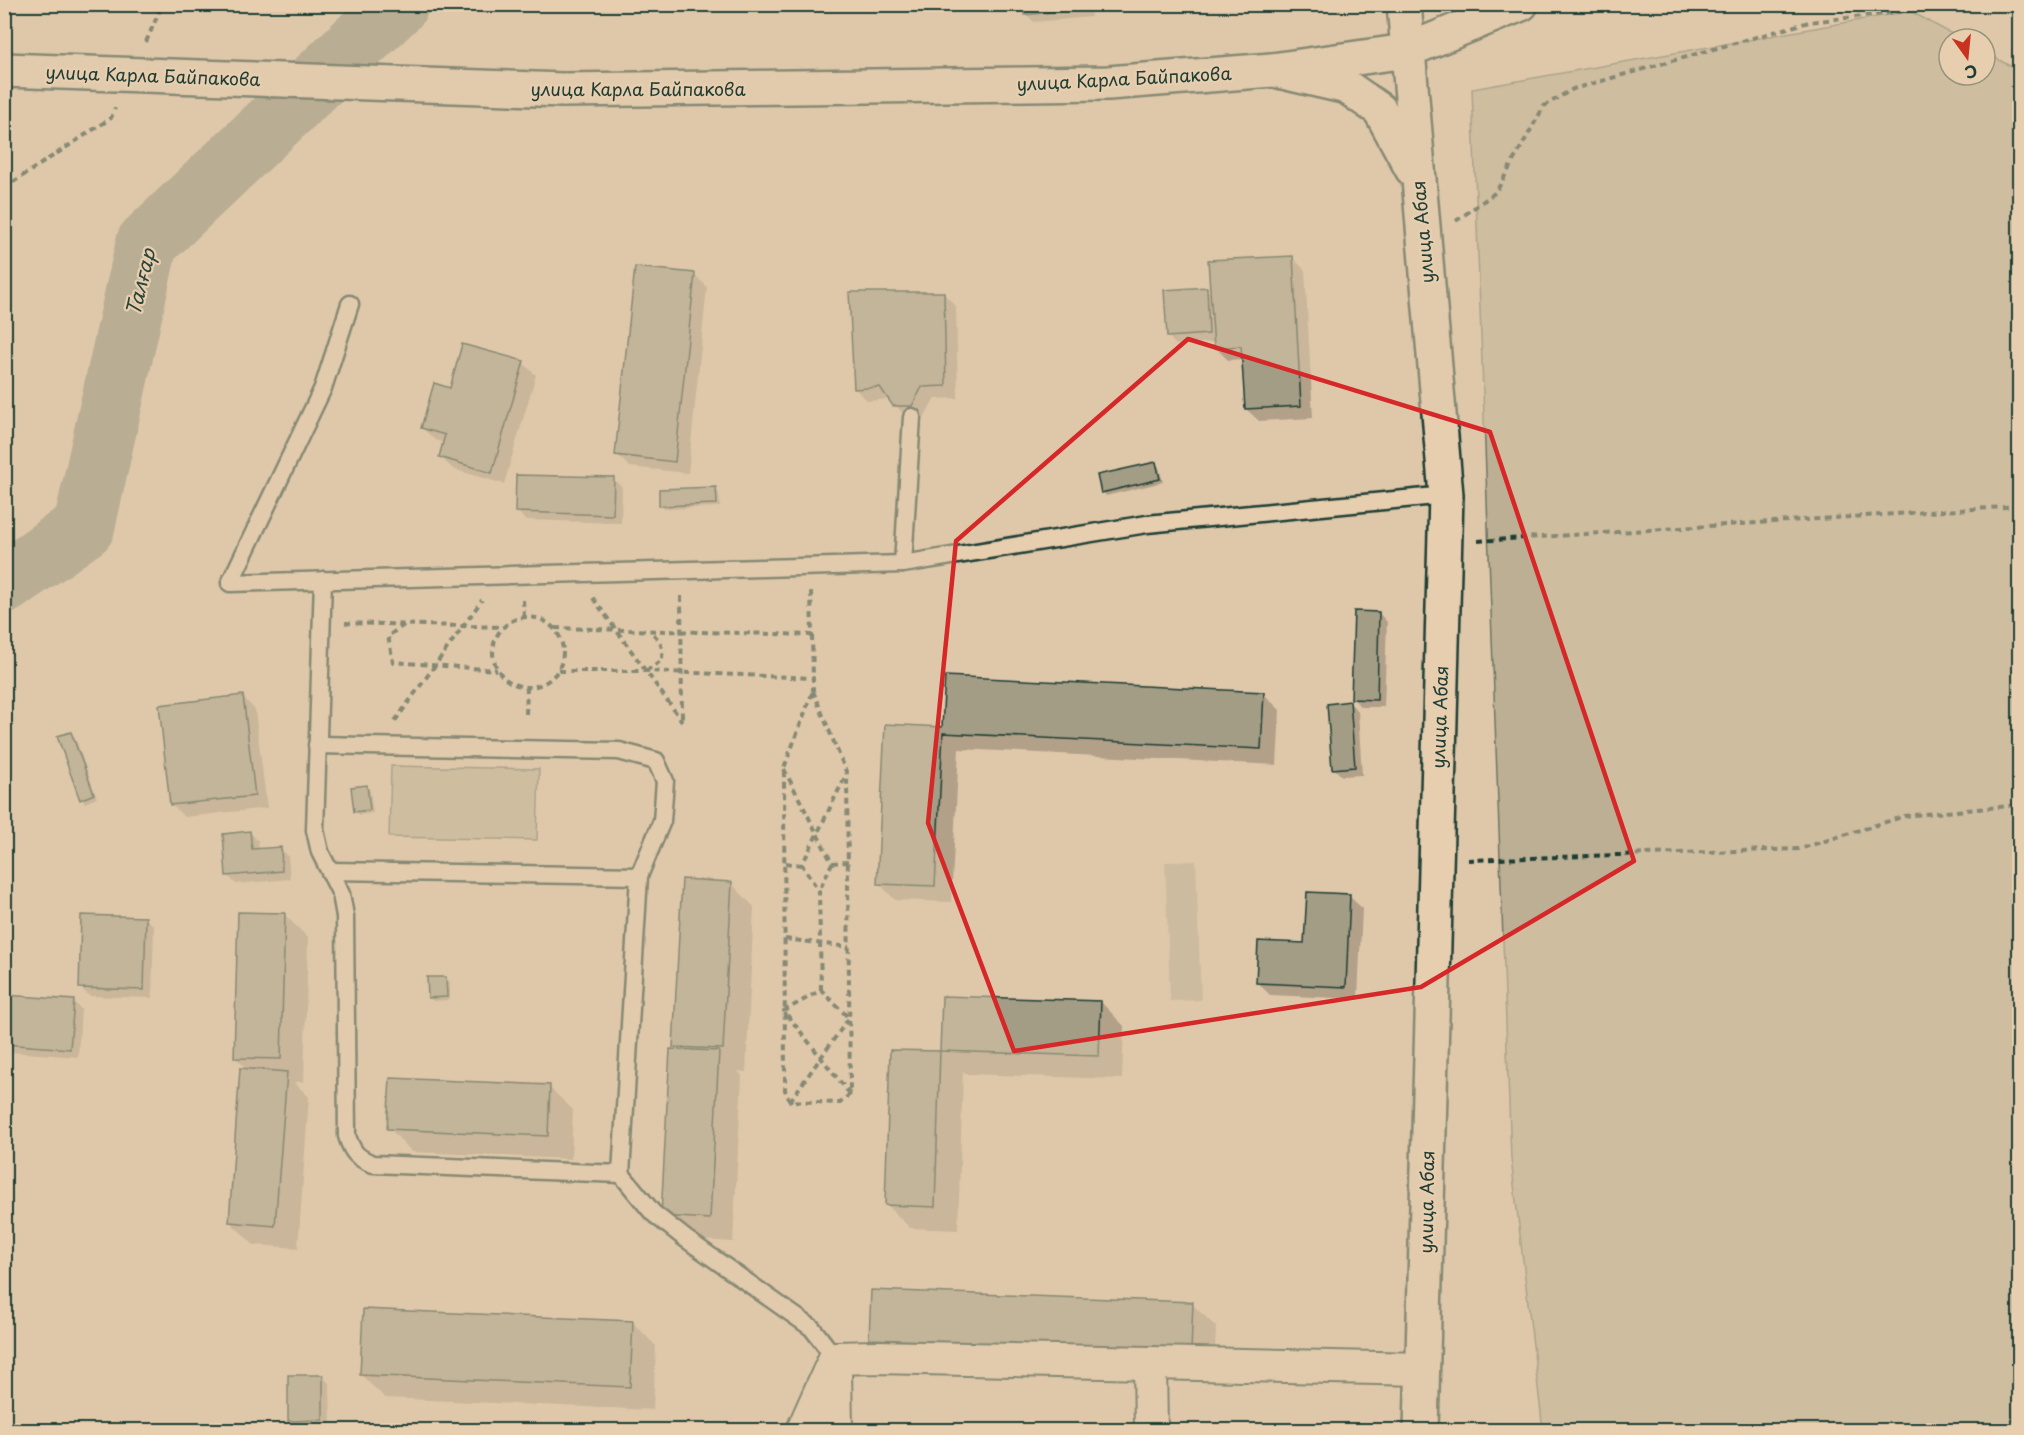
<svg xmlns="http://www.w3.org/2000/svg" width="2024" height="1435" viewBox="0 0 2024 1435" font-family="'Playpen Sans',sans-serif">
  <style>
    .built { fill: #cdbb9f }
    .green { fill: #bcaf94; stroke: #6e7664; stroke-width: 1.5 }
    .shadow { fill: #0003 }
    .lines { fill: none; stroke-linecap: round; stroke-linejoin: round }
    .river { stroke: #8d8d78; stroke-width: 62 }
    .building { fill: #a39d85; stroke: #1f3d34; stroke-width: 1.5 }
    .service-casing { stroke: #1f3d34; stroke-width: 21 }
    .minor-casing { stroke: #1f3d34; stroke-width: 36 }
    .tertiary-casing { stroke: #1f3d34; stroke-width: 38 }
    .primary-casing { stroke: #1f3d34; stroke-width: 38 }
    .path { stroke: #1f3d34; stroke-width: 4; stroke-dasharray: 6 4.5; stroke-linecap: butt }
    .service { stroke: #e7ceaf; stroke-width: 16 }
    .minor { stroke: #e7ceaf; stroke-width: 32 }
    .tertiary { stroke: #e7ceaf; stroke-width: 33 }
    .primary { stroke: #e7ceaf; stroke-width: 33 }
    .primary-bridge-casing { stroke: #1f3d34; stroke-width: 38; stroke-linecap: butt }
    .primary-bridge { stroke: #e7ceaf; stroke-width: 33 }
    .marked { fill: none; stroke: #d62828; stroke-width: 4.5; stroke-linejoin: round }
    .labels { text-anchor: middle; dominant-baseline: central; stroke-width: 4.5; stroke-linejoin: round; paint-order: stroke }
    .street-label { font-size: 18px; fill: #1f3d34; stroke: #e7ceaf }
    .water-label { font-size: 20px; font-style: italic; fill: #2a453b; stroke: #e7ceaf }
  </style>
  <rect width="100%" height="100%" fill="#dfc8aa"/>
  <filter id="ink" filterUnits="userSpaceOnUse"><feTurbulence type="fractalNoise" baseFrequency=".0167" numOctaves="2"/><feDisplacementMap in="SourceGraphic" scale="12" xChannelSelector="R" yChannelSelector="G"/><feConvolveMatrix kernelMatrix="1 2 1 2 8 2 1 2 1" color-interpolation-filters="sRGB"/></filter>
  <g filter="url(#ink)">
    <polygon class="built" points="1196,861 1201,1000 1170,1001 1165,862"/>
    <g class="green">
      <polygon points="1910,11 1961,39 1949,39 1949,75 1985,75 1985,52 2019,71 2019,1430 1543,1430 1511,1159 1472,89"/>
      <polygon points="391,766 539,769 537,840 389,837"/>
    </g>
    <g class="shadow">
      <polygon points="1025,4 1089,4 1091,17 1034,22 1026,14"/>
      <polygon points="1292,257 1305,270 1313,418 1259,421 1246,409 1244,359 1228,360 1215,347 1215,342 1176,345 1168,336 1206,289 1212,295"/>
      <polygon points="695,275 707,287 688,473 630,467 617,455"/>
      <polygon points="944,294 956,306 958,398 934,399 924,418 907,418 890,399 868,401 855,389"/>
      <polygon points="523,363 536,375 504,484 453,469 440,457 444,443 435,440 422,428 451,390"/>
      <polygon points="1156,464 1159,467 1163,482 1106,496 1103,492"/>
      <polygon points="613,479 622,487 621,523 525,520 517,511"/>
      <polygon points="716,489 719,493 720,507 664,509 661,505"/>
      <polygon points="1379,613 1387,622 1384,707 1361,707 1352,698"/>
      <polygon points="1264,694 1280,710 1277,765 959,749 951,902 895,900 879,883 944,728"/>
      <polygon points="243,697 255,710 267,808 184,817 171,804"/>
      <polygon points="1350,703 1358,711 1362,775 1342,776 1333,768"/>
      <polygon points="71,733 75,737 97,798 85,803 82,799"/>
      <polygon points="366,787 370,790 373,813 359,815 355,811"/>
      <polygon points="250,832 258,841 259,850 280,848 288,856 290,879 236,884 228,876"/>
      <polygon points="731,883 754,907 746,1072 738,1071 742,1076 733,1242 686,1239 662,1215 679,1051 675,1046"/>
      <polygon points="1349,896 1362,908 1358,999 1270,995 1258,983 1306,945"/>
      <polygon points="285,915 308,938 304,1082 294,1082 309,1097 298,1248 254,1245 230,1222 249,1071 235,1057"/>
      <polygon points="145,918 154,926 152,998 89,996 81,988"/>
      <polygon points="446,978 450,982 450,1000 433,1001 429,997"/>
      <polygon points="943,998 1101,1002 1124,1026 1122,1079 965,1074 963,1072 958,1230 910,1228 887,1205 939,1052 941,1055"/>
      <polygon points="73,1001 81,1009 78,1057 12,1052 4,1045 4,1028"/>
      <polygon points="549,1087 573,1110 571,1159 412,1152 389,1128"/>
      <polygon points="1192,1304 1216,1327 1214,1374 894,1362 871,1339"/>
      <polygon points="633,1323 656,1346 653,1410 385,1398 361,1375"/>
      <polygon points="322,1376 330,1384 331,1428 298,1428 290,1420"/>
    </g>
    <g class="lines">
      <polyline class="river" points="4,583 84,527 147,243 398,4"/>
    </g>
    <g class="building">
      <polygon points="1024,4 1083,4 1083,9 1024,15"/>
      <polygon points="1293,256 1301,406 1245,409 1241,346 1214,348 1208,260"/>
      <polygon points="635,267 695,273 675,462 615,455"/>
      <polygon points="1207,287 1209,334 1167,337 1164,290"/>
      <polygon points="849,292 944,292 946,386 922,387 912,406 893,406 880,387 854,389"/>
      <polygon points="462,344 524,361 492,473 439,457 445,435 421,428 434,383 450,388"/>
      <polygon points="1156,462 1160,479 1101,493 1097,475"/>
      <polygon points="516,475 614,477 613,515 515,512"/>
      <polygon points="716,487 717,504 659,506 659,489"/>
      <polygon points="1354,611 1379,612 1377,700 1351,699"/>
      <polygon points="945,676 1264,692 1261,749 943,733 935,886 877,884 885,724 942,727"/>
      <polygon points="243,695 255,796 170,805 159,705"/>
      <polygon points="1350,701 1355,767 1332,769 1327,704"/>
      <polygon points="71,732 94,794 80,800 57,736"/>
      <polygon points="367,785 370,810 354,812 351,787"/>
      <polygon points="250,831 252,849 281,847 282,871 226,876 223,834"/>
      <polygon points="682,879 732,882 723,1049 673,1047"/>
      <polygon points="1307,892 1350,894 1346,987 1256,983 1258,941 1304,943"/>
      <polygon points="238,912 285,913 281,1059 234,1058"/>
      <polygon points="81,915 146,917 144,990 79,988"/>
      <polygon points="427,977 446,977 447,997 428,998"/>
      <polygon points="5,995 74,1000 70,1049 4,1044"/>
      <polygon points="942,996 1101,1001 1099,1056 940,1051"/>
      <polygon points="670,1049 719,1051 710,1219 661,1216"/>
      <polygon points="890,1050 940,1051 935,1207 885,1205"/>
      <polygon points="240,1068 287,1072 275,1226 229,1222"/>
      <polygon points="390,1078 550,1085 548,1136 387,1129"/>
      <polygon points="871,1290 1193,1302 1191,1351 869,1339"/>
      <polygon points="363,1309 633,1321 630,1387 360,1375"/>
      <polygon points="288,1375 323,1375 323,1420 288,1421"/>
    </g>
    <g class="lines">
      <g class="service-casing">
        <g id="service">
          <polyline points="350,304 323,388 230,583 903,564 1147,524 1446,495"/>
          <polyline points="903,564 912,417"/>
          <path d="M 323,580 L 315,830 L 320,852 L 341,894 L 345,916 L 347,1136 C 352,1152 357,1158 373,1164 L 621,1174 L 653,1213 L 686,1239 L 812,1328 L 835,1358"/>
          <polyline points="317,745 619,751 656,761 665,781 662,821 639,876 621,1174"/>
          <polyline points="331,871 639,876"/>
        </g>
      </g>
      <g class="minor-casing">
        <g id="minor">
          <polyline points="1150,1363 1151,1430"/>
          <polyline points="835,1368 836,1430"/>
          <polyline points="803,1430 835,1358 875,1357 1422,1369"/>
        </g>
      </g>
      <g class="tertiary-casing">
        <g id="tertiary">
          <polyline points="1404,4 1446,495 1421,1430"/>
          <polyline points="1274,70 1347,87 1380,110 1412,169"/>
        </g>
      </g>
      <g class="primary-casing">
        <polyline id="primary" points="563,90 1108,83 1272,70 1406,51 1521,4"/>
      </g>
      <g class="path">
        <polyline points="2010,4 2020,10"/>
        <polyline points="146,42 159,12 154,4"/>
        <polyline points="4,188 111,118 115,108"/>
        <polyline points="1456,221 1496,192 1544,106 1573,89 1809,22 1972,4"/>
        <polyline points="1478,541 2020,506"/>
        <polyline points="681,596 682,721"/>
        <polyline points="593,598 682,721"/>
        <polyline points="523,600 524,617"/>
        <circle cx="528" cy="652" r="35"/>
        <polyline points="345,623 503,627"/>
        <polyline points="404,625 388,636 393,662 497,670"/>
        <polyline points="555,628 812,635 811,591"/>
        <polyline points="812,635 813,678"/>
        <polyline points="559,671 646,671 813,678 813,691"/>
        <path d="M 646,671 L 662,660 C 663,645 661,641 650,631"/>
        <polygon points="813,691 847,774 850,1094 840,1103 790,1101 785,1090 784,768"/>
        <polyline points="526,714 527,688"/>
        <polyline points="395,721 482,600"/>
        <polyline points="784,769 832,863 819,891"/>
        <polyline points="1468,860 1799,849 1905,816 2020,805"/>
        <polyline points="785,863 802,865"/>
        <polyline points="832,863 848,862"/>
        <polyline points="785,939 849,947"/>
        <polyline points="821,990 819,891 802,865 845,777"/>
        <polyline points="790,1101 849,1018 821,990 784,1011 850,1094"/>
      </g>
      <use href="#service" class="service"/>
      <use href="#minor" class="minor"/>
      <use href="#tertiary" class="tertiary"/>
      <use href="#primary" class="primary"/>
      <g class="primary-bridge-casing">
        <polyline id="primary-bridge" points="4,70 563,90"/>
      </g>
      <use href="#primary-bridge" class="primary-bridge"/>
    </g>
  </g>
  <path d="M0 0H2024V1435H0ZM 1188,339 L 1490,432 L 1634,861 L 1421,987 L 1014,1051 L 928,823 L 956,541 Z" fill="#dfc8aa" fill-opacity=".55" fill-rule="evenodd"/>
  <path class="marked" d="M 1188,339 L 1490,432 L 1634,861 L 1421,987 L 1014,1051 L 928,823 L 956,541 Z"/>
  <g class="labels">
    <g class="street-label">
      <text transform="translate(153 75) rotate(2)">улица Карла Байпакова</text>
      <text transform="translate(1124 78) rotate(-3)">улица Карла Байпакова</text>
      <text x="638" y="88">улица Карла Байпакова</text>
      <text transform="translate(1422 232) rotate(-95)">улица Абая</text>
      <text transform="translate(1439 717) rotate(-88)">улица Абая</text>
      <text transform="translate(1426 1202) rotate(-89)">улица Абая</text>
    </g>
    <g class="water-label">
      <text transform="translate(140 282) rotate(-76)">Талғар</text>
    </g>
  </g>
  <rect width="2024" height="1435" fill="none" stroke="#e7ceaf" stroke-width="24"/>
  <rect x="12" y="12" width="2000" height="1411" fill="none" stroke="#1f3d34" stroke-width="2" filter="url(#ink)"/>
  <g transform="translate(1967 57) rotate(165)"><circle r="28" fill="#e7ceaf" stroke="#97947e" stroke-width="1.5"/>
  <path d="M0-4.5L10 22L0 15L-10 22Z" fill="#c8321e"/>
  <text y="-9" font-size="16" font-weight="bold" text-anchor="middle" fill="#1f3d34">С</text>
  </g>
</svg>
